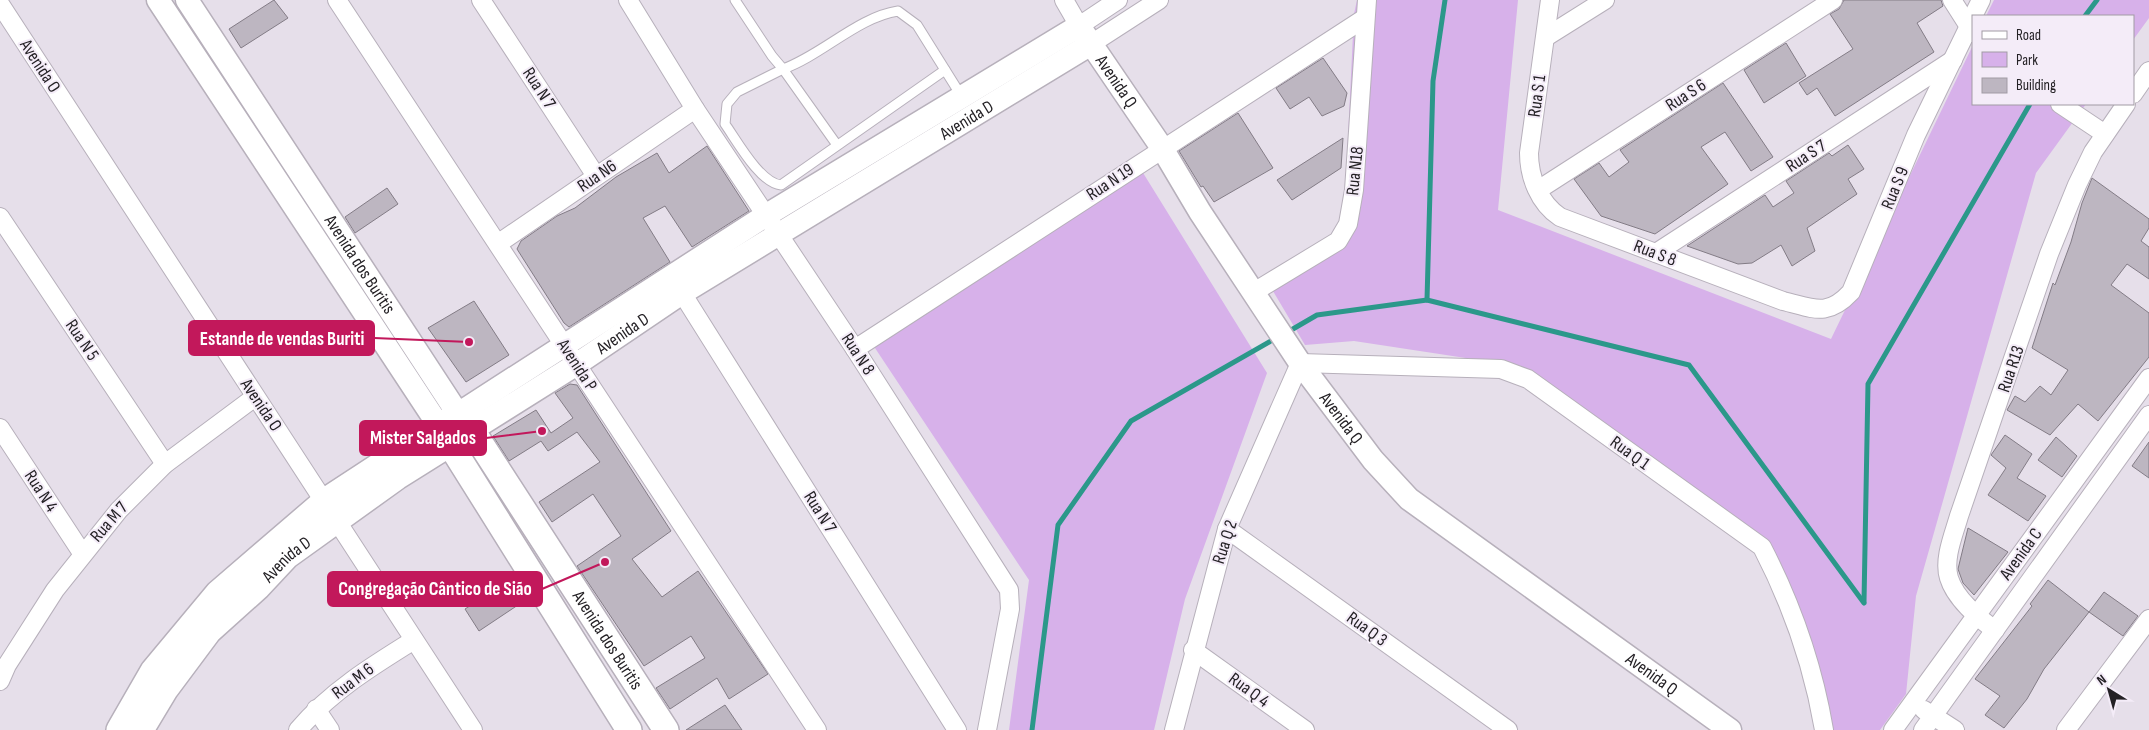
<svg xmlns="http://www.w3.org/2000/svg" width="2149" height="730" viewBox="0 0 2149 730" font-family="'Sofia Sans Condensed',sans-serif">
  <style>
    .green { fill: #d7b1ea }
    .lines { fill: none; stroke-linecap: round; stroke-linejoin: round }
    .stream { stroke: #2b988a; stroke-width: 5 }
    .building { fill: #bdb6c1; stroke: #837c86 }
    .service-casing { stroke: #b7b0bb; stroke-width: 11 }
    .minor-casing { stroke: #b7b0bb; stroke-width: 20 }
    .tertiary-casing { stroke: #b7b0bb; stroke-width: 25 }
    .secondary-casing { stroke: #b7b0bb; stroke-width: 28 }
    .service { stroke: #fff; stroke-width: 9 }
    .minor { stroke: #fff; stroke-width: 18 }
    .tertiary { stroke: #fff; stroke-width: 22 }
    .secondary { stroke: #fff; stroke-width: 25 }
    .labels { text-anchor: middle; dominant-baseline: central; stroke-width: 4; stroke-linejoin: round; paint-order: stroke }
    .street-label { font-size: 18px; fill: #242125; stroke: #f4ecf8 }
    .leader { fill: none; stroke: #c2185b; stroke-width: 2 }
    .callout-dot { fill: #c2185b; stroke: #f4ecf8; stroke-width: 2 }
    .callout { fill: #c2185b; stroke: #c2185b; stroke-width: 2 }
    .callout-label { font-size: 19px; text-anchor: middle; font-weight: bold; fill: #fff }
  </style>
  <rect width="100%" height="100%" fill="#e6dfea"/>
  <g class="green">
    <polygon points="1357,0 1518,0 1498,210 1831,339 1973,45 1973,104 2086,104 2036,173 1916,596 1906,694 1880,730 1830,730 1767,544 1521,366 1505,362 1492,362 1354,341 1305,345 1264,276 1343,239 1354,14"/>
    <polygon points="1994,0 2149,0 2149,18 2133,40 2133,16 1986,16"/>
    <polygon points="1140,168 1267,373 1185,599 1154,730 1009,730 1029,580 873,345"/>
  </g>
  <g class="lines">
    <g class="stream">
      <polyline points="2085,16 2097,0"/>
      <polyline points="1427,300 1433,81 1445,0"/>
      <polyline points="1286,333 1317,315 1427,300 1689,365 1864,603"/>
      <polyline points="1864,602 1868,384 2030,104"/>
      <polyline points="1032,730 1058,525 1131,421 1276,338"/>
    </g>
  </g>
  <g class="building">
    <polygon points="274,0 288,18 241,48 229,29"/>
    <polygon points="1844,0 1941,0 1943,6 1917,23 1934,52 1835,116 1817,88 1807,95 1799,83 1853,49 1830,14 1839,9"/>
    <polygon points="1786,43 1806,76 1764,103 1744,70"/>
    <polygon points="1323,58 1347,93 1344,106 1322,116 1309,97 1290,109 1276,88"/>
    <polygon points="1723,83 1773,157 1751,171 1725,132 1701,147 1728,184 1655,234 1601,216 1574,179 1599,163 1609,177 1629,162 1620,150"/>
    <polygon points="1238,113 1273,168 1214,202 1203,186 1201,187 1179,151"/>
    <polygon points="1343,138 1341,168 1292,200 1277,180"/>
    <polygon points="1848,145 1864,169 1848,179 1857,194 1807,228 1815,251 1792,266 1781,245 1752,263 1738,264 1687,246 1765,195 1773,207 1794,193 1786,181 1829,153 1832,156"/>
    <polygon points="707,146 749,211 692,247 665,206 643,218 670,262 569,327 564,323 517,249 521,241 557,216 575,208 616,177 657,153 669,173"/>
    <polygon points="2092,178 2149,219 2149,228 2141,241 2149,247 2149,279 2127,264 2111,285 2149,313 2149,357 2098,421 2078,404 2050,435 2007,410 2015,396 2025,402 2040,386 2051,395 2068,370 2032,348 2053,283 2055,285 2071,242 2082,203"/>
    <polygon points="387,188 398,204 355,233 345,217"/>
    <polygon points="474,301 509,355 466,382 428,328"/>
    <polygon points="570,384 577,385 671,531 632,559 662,597 698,571 768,674 729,699 717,678 670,709 656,688 705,658 691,636 644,666 577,566 621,536 593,494 552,522 539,502 600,462 577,432 548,451 541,441 509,461 493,436 536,410 551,433 573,418 555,393"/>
    <polygon points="2005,435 2032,454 2017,478 2046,496 2028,521 1988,495 2006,468 1991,455"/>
    <polygon points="2056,437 2077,456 2062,477 2038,460"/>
    <polygon points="2149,442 2149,478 2132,466"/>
    <polygon points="1968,528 2008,552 1974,595 1963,583 1958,569"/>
    <polygon points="2048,580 2089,612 2044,669 2027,699 2004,728 1985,715 2000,696 1975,679 2032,606 2030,604"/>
    <polygon points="507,582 521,603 479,631 465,609"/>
    <polygon points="2104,592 2138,616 2123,636 2089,612"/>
    <polygon points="725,705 742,730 686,730"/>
  </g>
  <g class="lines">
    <g class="service-casing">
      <g id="service">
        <path d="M 735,0 L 772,56 L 783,69 C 822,55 858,17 898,11 L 917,25 L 962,97"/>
        <path d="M 837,145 L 783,69 L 737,92 L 727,104 L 725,124 C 737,141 760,183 781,185 L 945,70"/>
      </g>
    </g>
    <g class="minor-casing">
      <g id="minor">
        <polyline points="337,0 817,730"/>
        <polyline points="481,0 596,176"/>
        <polyline points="628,0 695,109 855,349 1009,590 1010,609 987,730"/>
        <polyline points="1064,0 1079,26 1118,0"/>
        <path d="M 1550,0 L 1529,153 C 1529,177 1539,203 1560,217 L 1783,301 C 1813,308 1827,318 1851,292 L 1916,135 L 1973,18"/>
        <polyline points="1952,0 1973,33"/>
        <polyline points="0,4 473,730"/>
        <polyline points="1973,16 1981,0"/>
        <polyline points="1546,37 1605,0"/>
        <polyline points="1091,44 1159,0"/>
        <polyline points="2133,94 2149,71"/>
        <polyline points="2060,104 2105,134"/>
        <polyline points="1538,190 1833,0"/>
        <polyline points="0,217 165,464"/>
        <polyline points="499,243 695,109"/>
        <polyline points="1656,253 1953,60"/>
        <polyline points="1254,292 1338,241 1348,224 1354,190 1367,0"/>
        <polyline points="682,293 957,730"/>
        <polyline points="855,349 1365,18"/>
        <polyline points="0,428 82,553"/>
        <polyline points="1227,529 1508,730"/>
        <path d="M 1995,630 C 1978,618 1955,598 1949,578 C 1943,559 1954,534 1959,516 L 2049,254 L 2077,185 L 2093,152 L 2126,104"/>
        <polyline points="1193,650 1305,730"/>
        <polyline points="0,681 7,665 55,590 119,510 165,464 255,397"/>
        <polyline points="316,709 330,730"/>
        <polyline points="1924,710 1955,730"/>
        <path d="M 298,730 C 330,692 372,666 414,640"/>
        <path d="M 1174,730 L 1227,529 L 1300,363 L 1501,369 L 1528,379 L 1762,547 C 1792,605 1813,665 1824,730"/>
        <polyline points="1893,730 2149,378"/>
        <polyline points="1923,730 2149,415"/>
        <polyline points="2066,730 2149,619"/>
      </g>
    </g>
    <g class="tertiary-casing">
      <g id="tertiary">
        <polyline points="158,0 439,426"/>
        <path id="s1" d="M 187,0 L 458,414 L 765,216 L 1079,26 L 1162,148 L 1200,212 L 1300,363 L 1373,460 L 1409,499 L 1730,730"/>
        <path id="s2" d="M 472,430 L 577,364 L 682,293 L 1091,44"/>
      </g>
    </g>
    <g class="secondary-casing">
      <g id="secondary">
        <polyline points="441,430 629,730"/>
        <path id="s3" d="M 119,730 L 153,671 L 218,593 L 325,501 L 458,414 L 472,430 L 666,730"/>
        <path id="s4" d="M 141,730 L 165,690 L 209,631 L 258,587 L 287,556 L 397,477 L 472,430"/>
      </g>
    </g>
    <use href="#service" class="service"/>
    <use href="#minor" class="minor"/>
    <use href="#tertiary" class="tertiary"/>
    <use href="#secondary" class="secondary"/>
  </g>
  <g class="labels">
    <g class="street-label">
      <text transform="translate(40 66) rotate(57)">Avenida O</text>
      <text stroke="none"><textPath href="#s1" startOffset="1294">Avenida Q</textPath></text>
      <text transform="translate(539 88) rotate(57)">Rua N 7</text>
      <text transform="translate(1686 95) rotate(-33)">Rua S 6</text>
      <text transform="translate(1537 96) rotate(-82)">Rua S 1</text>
      <text stroke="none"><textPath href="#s2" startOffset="584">Avenida D</textPath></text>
      <text transform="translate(1806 156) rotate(-33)">Rua S 7</text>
      <text transform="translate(1355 171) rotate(-84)">Rua N18</text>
      <text transform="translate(597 176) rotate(-34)">Rua N6</text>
      <text transform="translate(1110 182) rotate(-33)">Rua N 19</text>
      <text transform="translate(1895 188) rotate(-68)">Rua S 9</text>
      <text transform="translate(1655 253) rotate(21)">Rua S 8</text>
      <text stroke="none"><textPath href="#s1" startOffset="316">Avenida dos Buritis</textPath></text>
      <text stroke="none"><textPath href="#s2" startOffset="179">Avenida D</textPath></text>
      <text transform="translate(82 340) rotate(56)">Rua N 5</text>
      <text transform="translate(858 354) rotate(57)">Rua N 8</text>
      <text transform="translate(577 365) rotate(57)">Avenida P</text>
      <text transform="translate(2011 369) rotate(-71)">Rua R13</text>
      <text transform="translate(261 405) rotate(56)">Avenida O</text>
      <text stroke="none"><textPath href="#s1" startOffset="1699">Avenida Q</textPath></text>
      <text transform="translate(1630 453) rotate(36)">Rua Q 1</text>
      <text transform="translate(41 491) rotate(57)">Rua N 4</text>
      <text transform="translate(820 512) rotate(58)">Rua N 7</text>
      <text transform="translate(109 522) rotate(-49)">Rua M 7</text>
      <text transform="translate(1225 542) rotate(-72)">Rua Q 2</text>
      <text transform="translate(2021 554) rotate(-54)">Avenida C</text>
      <text stroke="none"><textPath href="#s4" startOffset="226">Avenida D</textPath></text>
      <text transform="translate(1367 629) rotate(36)">Rua Q 3</text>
      <text stroke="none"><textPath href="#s3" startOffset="741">Avenida dos Buritis</textPath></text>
      <text stroke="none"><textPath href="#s1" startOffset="2104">Avenida Q</textPath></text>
      <text transform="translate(353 681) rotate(-37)">Rua M 6</text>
      <text transform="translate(1249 690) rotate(36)">Rua Q 4</text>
    </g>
  </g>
  <path class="leader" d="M469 342L374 338M542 431L486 438M605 562L542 589"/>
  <g class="callout-dot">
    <circle cx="469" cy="342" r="5"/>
    <circle cx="542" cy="431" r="5"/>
    <circle cx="605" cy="562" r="5"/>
  </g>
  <g class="callout">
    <rect x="189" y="321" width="185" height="34" rx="5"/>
    <rect x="360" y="421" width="126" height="34" rx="5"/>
    <rect x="328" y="572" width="214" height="34" rx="5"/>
  </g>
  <g class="callout-label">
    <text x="282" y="345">Estande de vendas Buriti</text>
    <text x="423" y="444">Mister Salgados</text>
    <text x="435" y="595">Congregação Cântico de Sião</text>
  </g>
  <rect x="1972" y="15" width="162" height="90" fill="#f4ecf8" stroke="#a19ba4"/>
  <rect x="1982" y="31" width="25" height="8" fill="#ffffff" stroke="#a19ba4"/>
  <text x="2016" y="40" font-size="15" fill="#242125">Road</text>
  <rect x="1982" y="52" width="25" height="15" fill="#d7b1ea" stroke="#a19ba4"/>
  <text x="2016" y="65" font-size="15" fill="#242125">Park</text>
  <rect x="1982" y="78" width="25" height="15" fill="#bdb6c1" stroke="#a19ba4"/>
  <text x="2016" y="90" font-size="15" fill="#242125">Building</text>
  <g transform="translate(2109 690) rotate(323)" stroke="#f4ecf8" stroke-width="4" paint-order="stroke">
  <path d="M0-4L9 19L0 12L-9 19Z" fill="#242125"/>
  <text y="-8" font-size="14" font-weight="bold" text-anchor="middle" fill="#242125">N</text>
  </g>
</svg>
